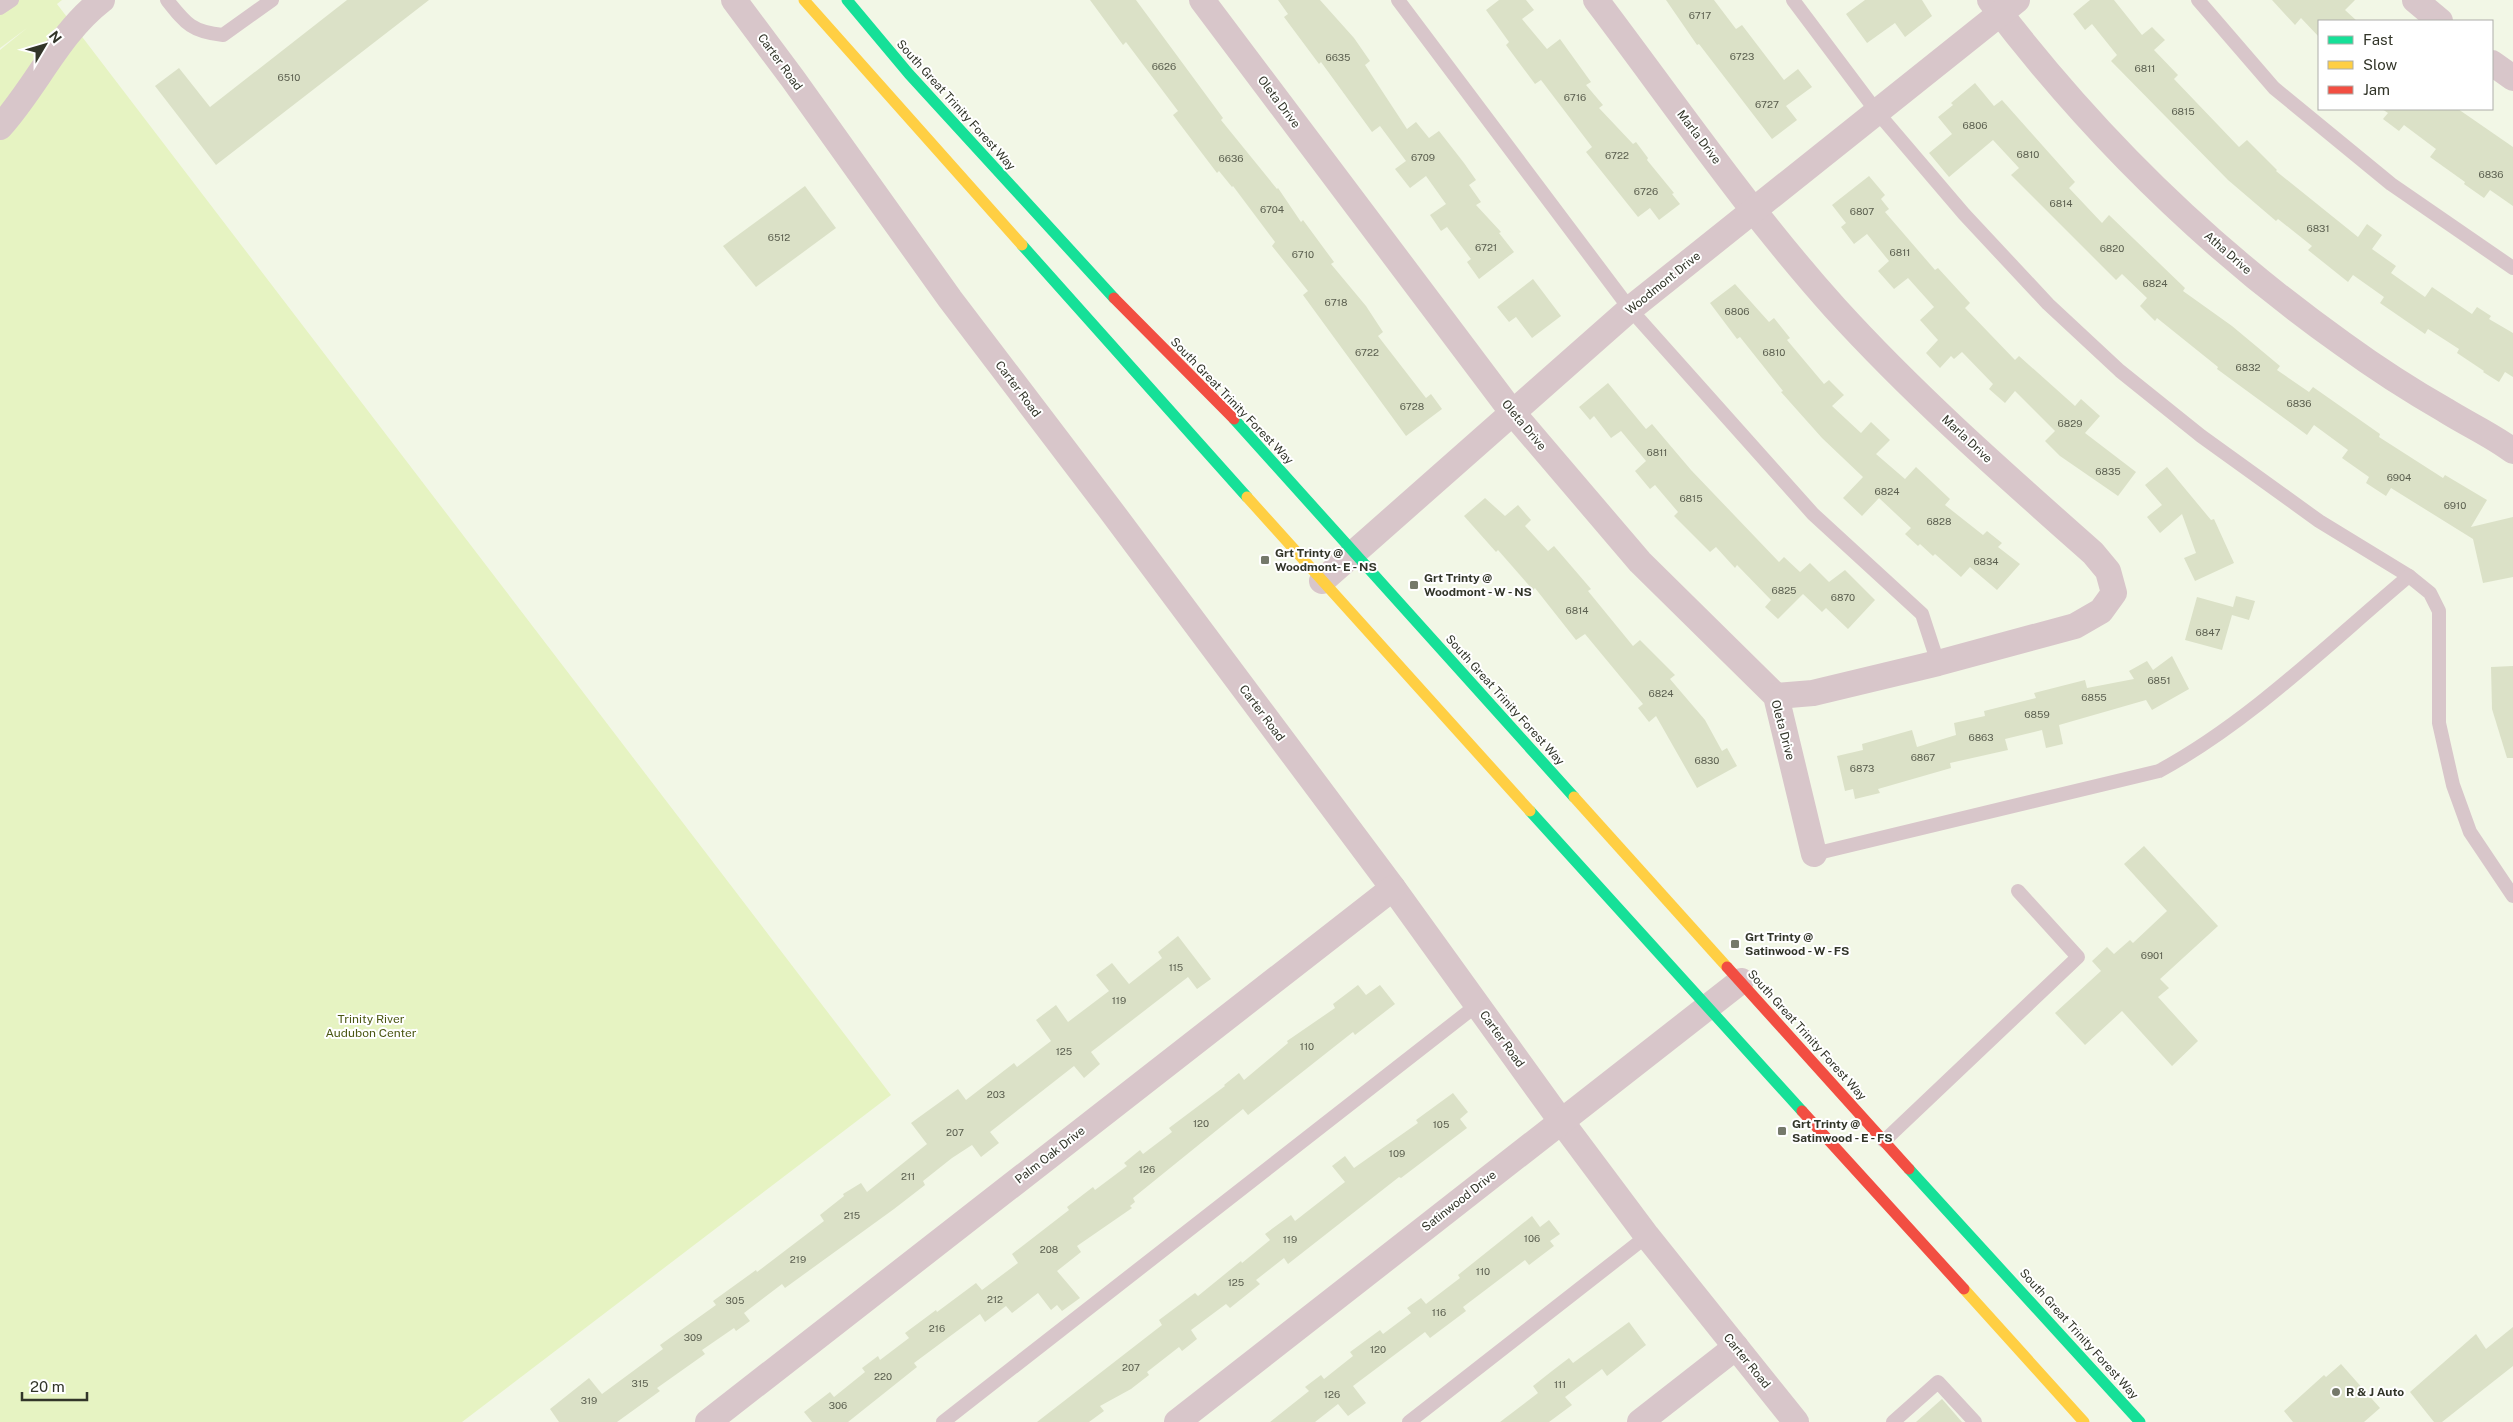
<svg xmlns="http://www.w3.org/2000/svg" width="2513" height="1422" viewBox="0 0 2513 1422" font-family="'Public Sans',sans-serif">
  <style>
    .green { fill: #e6f3c2 }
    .building { fill: #dbe1c7 }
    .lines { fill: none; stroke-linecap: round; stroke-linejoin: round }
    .lane { stroke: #d8c6ca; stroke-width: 14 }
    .street { stroke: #d8c6ca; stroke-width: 26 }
    .fast { stroke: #16e098; stroke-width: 11 }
    .slow { stroke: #ffcf43; stroke-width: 11 }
    .jam { stroke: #f24e42; stroke-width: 11 }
    .poi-dot { fill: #75796b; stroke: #fff; stroke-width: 2 }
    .labels { text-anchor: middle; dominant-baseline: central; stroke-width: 4; stroke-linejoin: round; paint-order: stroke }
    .number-label { font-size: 10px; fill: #5c6050 }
    .street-label { font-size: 12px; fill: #323529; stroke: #fff }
    .poi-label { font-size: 12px; font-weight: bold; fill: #323529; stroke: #fff; text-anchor: start }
    .park-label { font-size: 12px; fill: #4b5713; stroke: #fff }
  </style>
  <rect width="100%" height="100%" fill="#f2f7e6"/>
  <polygon class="green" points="0,0 62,0 57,4 891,1095 462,1422 0,1422 0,50 27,28 0,48"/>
  <g class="building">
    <polygon points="347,0 429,0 216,165 155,86 179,68 210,107"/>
    <polygon points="1090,0 1136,0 1223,118 1221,120 1277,189 1278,188 1301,222 1303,220 1334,262 1331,264 1366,306 1383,332 1378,336 1426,398 1431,394 1442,409 1406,436 1303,295 1308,291 1272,246 1275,242 1233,186 1232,187 1219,171 1217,173 1173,115 1178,111 1126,42 1123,45"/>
    <polygon points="1278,0 1320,0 1354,38 1370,61 1365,65 1407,129 1416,122 1429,138 1439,131 1464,163 1476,180 1469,185 1481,202 1476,205 1501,232 1499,233 1514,252 1479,279 1467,262 1471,259 1447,227 1441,231 1430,215 1446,204 1426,176 1410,188 1395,169 1406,161 1380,126 1372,132 1364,121 1321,62 1319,64 1284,17 1288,14"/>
    <polygon points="1499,0 1526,0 1534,10 1522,19 1547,49 1560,39 1591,82 1586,85 1603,105 1599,108 1633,144 1636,142 1648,158 1647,160 1674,193 1672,194 1680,204 1659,220 1650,208 1638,217 1586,152 1592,147 1541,80 1535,84 1506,45 1509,42 1486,10"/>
    <polygon points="1666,0 1714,0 1736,29 1742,25 1784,80 1798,69 1812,87 1786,106 1797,120 1772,139 1699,44 1697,45"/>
    <polygon points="1865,0 1922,0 1932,16 1905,37 1895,23 1867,43 1846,14"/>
    <polygon points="2090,0 2114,0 2142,35 2152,27 2165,40 2154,50 2178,75 2174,79 2239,147 2247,140 2277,170 2276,171 2358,237 2367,224 2382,235 2372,249 2396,266 2391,273 2425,297 2432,287 2472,314 2477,307 2491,316 2489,319 2513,333 2513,377 2505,372 2499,382 2483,372 2484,371 2457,353 2459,349 2428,329 2425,334 2380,303 2384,297 2353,275 2348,282 2308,250 2312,246 2278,219 2276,221 2228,180 2111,61 2117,55 2092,24 2085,30 2073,14"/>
    <polygon points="2272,0 2355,0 2345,10 2357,21 2319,21 2319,37 2301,18 2295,25"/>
    <polygon points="1975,83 1994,106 2002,100 2075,182 2069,188 2102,223 2109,215 2185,288 2183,291 2232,326 2280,366 2277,370 2309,392 2313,387 2380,434 2379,437 2443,478 2445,475 2487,500 2471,527 2513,517 2513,577 2483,583 2473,539 2391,488 2386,496 2366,483 2369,477 2342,458 2348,450 2314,425 2307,435 2217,369 2218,367 2157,318 2155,321 2140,306 2147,298 2122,274 2116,280 2011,175 2019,168 1993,140 1949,177 1929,153 1952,134 1938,117 1953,105 1951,103"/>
    <polygon points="2382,109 2458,109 2513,147 2513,206 2490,190 2484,198 2464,184 2465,182 2430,157 2436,149 2404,125 2399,131 2383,119 2388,113"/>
    <polygon points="1869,176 1885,195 1881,199 1889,209 1885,212 1935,270 1938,268 1970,303 1965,308 2015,360 2019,356 2075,406 2081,399 2100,416 2085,433 2136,472 2118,496 2060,456 2045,441 2055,431 2015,391 2005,403 1989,389 1993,384 1962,352 1954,359 1951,356 1940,368 1926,353 1938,340 1920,320 1934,307 1908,278 1894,289 1878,271 1889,261 1867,234 1854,244 1841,227 1846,223 1832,205"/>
    <polygon points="805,186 836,228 756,287 723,246"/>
    <polygon points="1533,279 1561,316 1532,338 1516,317 1509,322 1497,307"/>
    <polygon points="1735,284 1769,322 1774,318 1790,338 1787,340 1824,384 1829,380 1844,395 1832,406 1861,433 1871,422 1890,440 1876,454 1905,479 1916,467 1950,499 1945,505 1983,535 1987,531 2002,543 1998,547 2020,564 1997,590 1970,567 1961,577 1935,554 1933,556 1920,544 1918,546 1905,534 1911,528 1879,498 1862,516 1843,498 1863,477 1822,438 1781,392 1783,391 1740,337 1737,339 1710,303"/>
    <polygon points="1608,383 1646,429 1652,424 1691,470 1779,562 1784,557 1800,572 1810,563 1829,582 1845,570 1875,600 1848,629 1826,608 1822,612 1803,594 1778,619 1765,607 1771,600 1737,565 1735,568 1716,547 1710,552 1674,516 1678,512 1655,485 1650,489 1635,471 1646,461 1621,431 1611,438 1594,416 1590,420 1579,407"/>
    <polygon points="2167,467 2211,520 2214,519 2234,563 2195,581 2184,558 2196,553 2182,514 2160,533 2147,517 2162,505 2145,485"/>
    <polygon points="1485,498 1505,516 1518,505 1531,520 1525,526 1548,551 1554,546 1591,589 1588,591 1633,646 1640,640 1675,675 1670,679 1705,720 1722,751 1727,748 1737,766 1697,788 1656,716 1649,722 1638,708 1643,704 1585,634 1576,640 1535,588 1533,590 1498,550 1496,552 1464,516"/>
    <polygon points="2236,596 2255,601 2249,620 2232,615 2222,650 2185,640 2197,597 2233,607"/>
    <polygon points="2172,656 2189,689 2152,710 2146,700 2059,725 2063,744 2046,748 2042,730 2005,739 2008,750 1950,763 1951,768 1878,789 1880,793 1855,799 1853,789 1845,791 1837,756 1863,750 1862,744 1912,730 1917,747 1956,735 1954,723 1985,716 1984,711 2036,698 2034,693 2085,680 2087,688 2134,679 2129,671 2147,661 2153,670"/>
    <polygon points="2513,666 2513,758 2507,758 2492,709 2491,667"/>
    <polygon points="2144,846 2218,926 2160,979 2169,988 2158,997 2198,1041 2172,1066 2122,1011 2085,1045 2055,1013 2101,971 2092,961 2107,947 2114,954 2130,940 2133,943 2167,911 2124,864"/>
    <polygon points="1178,936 1211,979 1197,989 1188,977 1091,1052 1100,1064 1084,1078 1074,1066 990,1132 999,1143 981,1157 972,1145 952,1158 923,1181 925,1185 894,1209 785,1288 782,1284 744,1313 750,1321 736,1331 734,1328 702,1350 705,1354 657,1388 660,1391 617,1422 559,1422 550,1409 589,1378 602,1394 663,1349 660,1345 716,1305 713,1301 756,1270 757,1272 824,1221 820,1215 844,1196 843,1194 861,1183 867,1192 927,1144 911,1123 958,1089 966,1100 1014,1063 1017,1067 1051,1041 1036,1020 1056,1005 1068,1022 1109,991 1096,975 1112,963 1129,984 1162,958 1158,952"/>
    <polygon points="1358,985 1366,995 1380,985 1395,1004 1355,1035 1353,1032 1248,1115 1243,1109 1133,1198 1135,1202 1130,1206 1132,1208 1077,1246 1081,1252 1057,1271 1080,1298 1062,1311 1057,1305 1051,1310 1038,1293 1012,1313 1006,1306 985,1322 980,1314 914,1363 917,1367 848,1422 812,1422 804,1412 830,1392 834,1397 865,1372 862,1368 878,1356 880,1360 909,1338 905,1333 936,1310 937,1312 976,1283 982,1290 1018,1263 1012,1254 1069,1210 1067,1207 1093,1187 1095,1190 1127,1166 1124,1163 1140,1150 1143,1154 1172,1132 1169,1128 1225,1086 1224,1085 1239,1073 1244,1080 1288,1043 1287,1041 1335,1008 1333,1004"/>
    <polygon points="1453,1093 1468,1112 1460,1119 1467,1128 1401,1178 1399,1177 1288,1264 1284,1258 1256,1280 1260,1284 1230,1308 1226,1304 1191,1330 1197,1339 1182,1351 1179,1347 1147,1372 1149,1375 1131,1389 1100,1406 1104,1411 1089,1422 1037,1422 1162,1325 1159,1320 1195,1293 1198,1296 1241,1261 1242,1263 1270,1240 1265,1234 1291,1215 1295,1221 1345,1182 1332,1166 1345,1156 1354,1168 1418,1123 1416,1120"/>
    <polygon points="1532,1216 1540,1227 1549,1220 1560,1234 1550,1241 1554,1246 1529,1265 1525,1260 1463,1307 1466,1311 1430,1338 1425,1332 1353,1386 1366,1403 1348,1416 1338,1404 1315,1422 1270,1422 1309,1391 1305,1387 1321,1375 1324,1379 1353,1356 1350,1352 1380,1330 1383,1334 1411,1313 1407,1308 1421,1298 1426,1304 1460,1278 1458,1275"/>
    <polygon points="1629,1322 1646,1345 1607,1376 1602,1369 1565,1397 1572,1405 1549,1422 1500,1422 1538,1393 1533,1386 1552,1371 1569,1358 1573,1363"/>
    <polygon points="2513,1327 2513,1366 2442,1422 2434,1422 2410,1392 2476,1334 2486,1349"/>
    <polygon points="2341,1364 2380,1408 2364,1422 2293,1422 2284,1411 2324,1375 2326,1377"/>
    <polygon points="1942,1399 1962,1422 1916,1422"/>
  </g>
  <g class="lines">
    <g class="lane">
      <path d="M 167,0 C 186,24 192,32 223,35 L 272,0"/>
      <polyline points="1398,0 1630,309 1813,514 1922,614 1938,663"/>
      <polyline points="1793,0 1877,112 1964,214 2048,304 2120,371 2201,436 2319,521 2409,576 2430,593 2439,611 2439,723 2453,785 2470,832 2513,896"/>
      <polyline points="2198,0 2274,88 2391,184 2513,268"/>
      <polyline points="0,8 12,0"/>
      <path d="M 1814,854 L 2159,771 C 2250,722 2329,643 2409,576"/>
      <polyline points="1884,1141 2078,957 2018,891"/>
      <polyline points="943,1422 1477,1005"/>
      <polyline points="1409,1422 1647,1236"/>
      <polyline points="1893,1422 1938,1382 1975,1422"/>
    </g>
    <g class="street">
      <polyline points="734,0 793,79 950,299 1109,508 1393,888 1561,1121 1647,1236 1796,1422"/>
      <polyline points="1202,0 1512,412 1640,562 1776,696 1814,854"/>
      <path d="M 1596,0 C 1674,103 1748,211 1835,308 C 1915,396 2004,474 2093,553 L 2108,571 L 2114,593 L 2101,611 L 2075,626 L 1938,663 L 1813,693 L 1776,696"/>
      <path d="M 1990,0 C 2090,132 2209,249 2343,344 C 2376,368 2410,390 2445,410 C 2467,424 2492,435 2513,451"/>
      <polyline points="2415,0 2440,21"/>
      <polyline points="2492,63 2513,78"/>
      <path d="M 0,127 C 37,86 58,34 102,0"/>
      <polyline points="1322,581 1630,309 2017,0"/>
      <polyline points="708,1422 1393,888"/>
      <polyline points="1177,1422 1741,981"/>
      <polyline points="1640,1422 1736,1347"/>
    </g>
    <g class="fast">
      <polyline points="847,0 909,74 1114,298"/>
      <polyline points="1022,245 1247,497"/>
      <polyline points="1234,419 1574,797"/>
      <polyline points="1530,811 1802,1111"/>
      <polyline points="1909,1169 2140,1422"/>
    </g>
    <g class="slow">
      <polyline points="804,0 1022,245"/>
      <polyline points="1247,497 1530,811"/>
      <polyline points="1574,797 1727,967"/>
      <polyline points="1964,1289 2084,1422"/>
    </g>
    <g class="jam">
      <polyline points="1114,298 1234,419"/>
      <polyline points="1727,967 1909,1169"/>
      <polyline points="1802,1111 1964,1289"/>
    </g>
  </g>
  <g class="poi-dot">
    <rect x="1260" y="555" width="10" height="10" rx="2.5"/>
    <rect x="1409" y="580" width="10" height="10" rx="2.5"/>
    <rect x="1730" y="939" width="10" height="10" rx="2.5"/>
    <rect x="1777" y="1126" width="10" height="10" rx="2.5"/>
    <circle cx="2336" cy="1392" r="5"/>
  </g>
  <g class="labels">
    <g class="number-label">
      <text x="1700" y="15">6717</text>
      <text x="1742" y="56">6723</text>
      <text x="1338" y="57">6635</text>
      <text x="1164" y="66">6626</text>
      <text x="2145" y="68">6811</text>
      <text x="289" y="77">6510</text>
      <text x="1575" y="97">6716</text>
      <text x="1767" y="104">6727</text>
      <text x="2183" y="111">6815</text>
      <text x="1975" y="125">6806</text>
      <text x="2028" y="154">6810</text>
      <text x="1617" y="155">6722</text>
      <text x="1423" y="157">6709</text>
      <text x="1231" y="158">6636</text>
      <text x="2491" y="174">6836</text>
      <text x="1646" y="191">6726</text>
      <text x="2061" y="203">6814</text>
      <text x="1272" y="209">6704</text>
      <text x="1862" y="211">6807</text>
      <text x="2318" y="228">6831</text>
      <text x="779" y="237">6512</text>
      <text x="1486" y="247">6721</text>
      <text x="2112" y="248">6820</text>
      <text x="1900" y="252">6811</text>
      <text x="1303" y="254">6710</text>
      <text x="2155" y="283">6824</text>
      <text x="1336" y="302">6718</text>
      <text x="1737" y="311">6806</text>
      <text x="1367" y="352">6722</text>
      <text x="1774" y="352">6810</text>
      <text x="2248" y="367">6832</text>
      <text x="2299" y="403">6836</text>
      <text x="1412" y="406">6728</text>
      <text x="2070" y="423">6829</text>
      <text x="1657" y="452">6811</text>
      <text x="2108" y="471">6835</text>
      <text x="2399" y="477">6904</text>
      <text x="1887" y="491">6824</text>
      <text x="1691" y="498">6815</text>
      <text x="2455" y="505">6910</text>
      <text x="1939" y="521">6828</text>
      <text x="1986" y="561">6834</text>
      <text x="1784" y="590">6825</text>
      <text x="1843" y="597">6870</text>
      <text x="1577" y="610">6814</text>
      <text x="2208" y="632">6847</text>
      <text x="2159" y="680">6851</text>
      <text x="1661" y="693">6824</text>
      <text x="2094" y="697">6855</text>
      <text x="2037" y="714">6859</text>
      <text x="1981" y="737">6863</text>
      <text x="1923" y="757">6867</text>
      <text x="1707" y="760">6830</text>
      <text x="1862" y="768">6873</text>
      <text x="2152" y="955">6901</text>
      <text x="1176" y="967">115</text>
      <text x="1119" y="1000">119</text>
      <text x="1307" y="1046">110</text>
      <text x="1064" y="1051">125</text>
      <text x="996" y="1094">203</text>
      <text x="1201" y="1123">120</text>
      <text x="1441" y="1124">105</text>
      <text x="955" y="1132">207</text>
      <text x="1397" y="1153">109</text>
      <text x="1147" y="1169">126</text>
      <text x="908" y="1176">211</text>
      <text x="852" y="1215">215</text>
      <text x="1532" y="1238">106</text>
      <text x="1290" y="1239">119</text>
      <text x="1049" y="1249">208</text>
      <text x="798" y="1259">219</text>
      <text x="1483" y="1271">110</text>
      <text x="1236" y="1282">125</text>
      <text x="995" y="1299">212</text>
      <text x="735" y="1300">305</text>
      <text x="1439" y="1312">116</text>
      <text x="937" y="1328">216</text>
      <text x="693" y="1337">309</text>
      <text x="1378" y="1349">120</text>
      <text x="1131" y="1367">207</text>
      <text x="883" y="1376">220</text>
      <text x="640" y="1383">315</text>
      <text x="1560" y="1384">111</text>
      <text x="1332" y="1394">126</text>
      <text x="589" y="1400">319</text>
      <text x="838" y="1405">306</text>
    </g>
    <g class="street-label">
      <text transform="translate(780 62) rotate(54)">Carter Road</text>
      <text transform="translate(1279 102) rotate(53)">Oleta Drive</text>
      <text transform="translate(956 105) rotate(48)">South Great Trinity Forest Way</text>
      <text transform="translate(1699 137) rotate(53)">Marla Drive</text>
      <text transform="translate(2228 253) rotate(41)">Atha Drive</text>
      <text transform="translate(1663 283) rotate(-39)">Woodmont Drive</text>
      <text transform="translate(1018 389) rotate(53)">Carter Road</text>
      <text transform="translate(1232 401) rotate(46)">South Great Trinity Forest Way</text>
      <text transform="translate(1524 425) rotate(50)">Oleta Drive</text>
      <text transform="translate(1967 439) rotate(43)">Marla Drive</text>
      <text transform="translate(1505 700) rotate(48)">South Great Trinity Forest Way</text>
      <text transform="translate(1262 713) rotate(53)">Carter Road</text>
      <text transform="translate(1783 730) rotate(75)">Oleta Drive</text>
      <text transform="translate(1807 1035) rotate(48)">South Great Trinity Forest Way</text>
      <text transform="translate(1502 1039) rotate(54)">Carter Road</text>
      <text transform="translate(1050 1155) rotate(-38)">Palm Oak Drive</text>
      <text transform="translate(1459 1201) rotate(-38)">Satinwood Drive</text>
      <text transform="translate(2079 1334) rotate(48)">South Great Trinity Forest Way</text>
      <text transform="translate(1747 1361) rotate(51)">Carter Road</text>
    </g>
    <g class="poi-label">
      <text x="1275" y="553">Grt Trinty @<tspan x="1275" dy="14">Woodmont- E - NS</tspan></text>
      <text x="1424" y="578">Grt Trinty @<tspan x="1424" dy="14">Woodmont - W - NS</tspan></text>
      <text x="1745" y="937">Grt Trinty @<tspan x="1745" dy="14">Satinwood - W - FS</tspan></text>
      <text x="1792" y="1124">Grt Trinty @<tspan x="1792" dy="14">Satinwood - E - FS</tspan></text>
      <text x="2346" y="1392">R &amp; J Auto</text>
    </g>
    <g class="park-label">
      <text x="371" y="1019">Trinity River<tspan x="371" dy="14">Audubon Center</tspan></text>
    </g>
  </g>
  <rect x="2318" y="20" width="175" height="90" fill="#ffffff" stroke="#adaea9"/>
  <rect x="2328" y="36" width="25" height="8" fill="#16e098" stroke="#adaea9"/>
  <text x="2363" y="45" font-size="15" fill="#323529">Fast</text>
  <rect x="2328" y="61" width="25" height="8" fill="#ffcf43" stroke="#adaea9"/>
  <text x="2363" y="70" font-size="15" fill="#323529">Slow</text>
  <rect x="2328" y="86" width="25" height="8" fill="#f24e42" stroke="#adaea9"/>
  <text x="2363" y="95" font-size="15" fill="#323529">Jam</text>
  <g transform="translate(45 45) rotate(52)" stroke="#ffffff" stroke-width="4" paint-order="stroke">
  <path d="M0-4L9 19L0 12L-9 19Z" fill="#323529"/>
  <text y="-8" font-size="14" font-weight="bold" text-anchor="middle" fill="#323529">N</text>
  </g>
  <path d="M22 1392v8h65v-8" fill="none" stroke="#323529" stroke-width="2.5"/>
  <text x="30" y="1392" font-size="15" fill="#323529" stroke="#ffffff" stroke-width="4" paint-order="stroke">20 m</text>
</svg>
